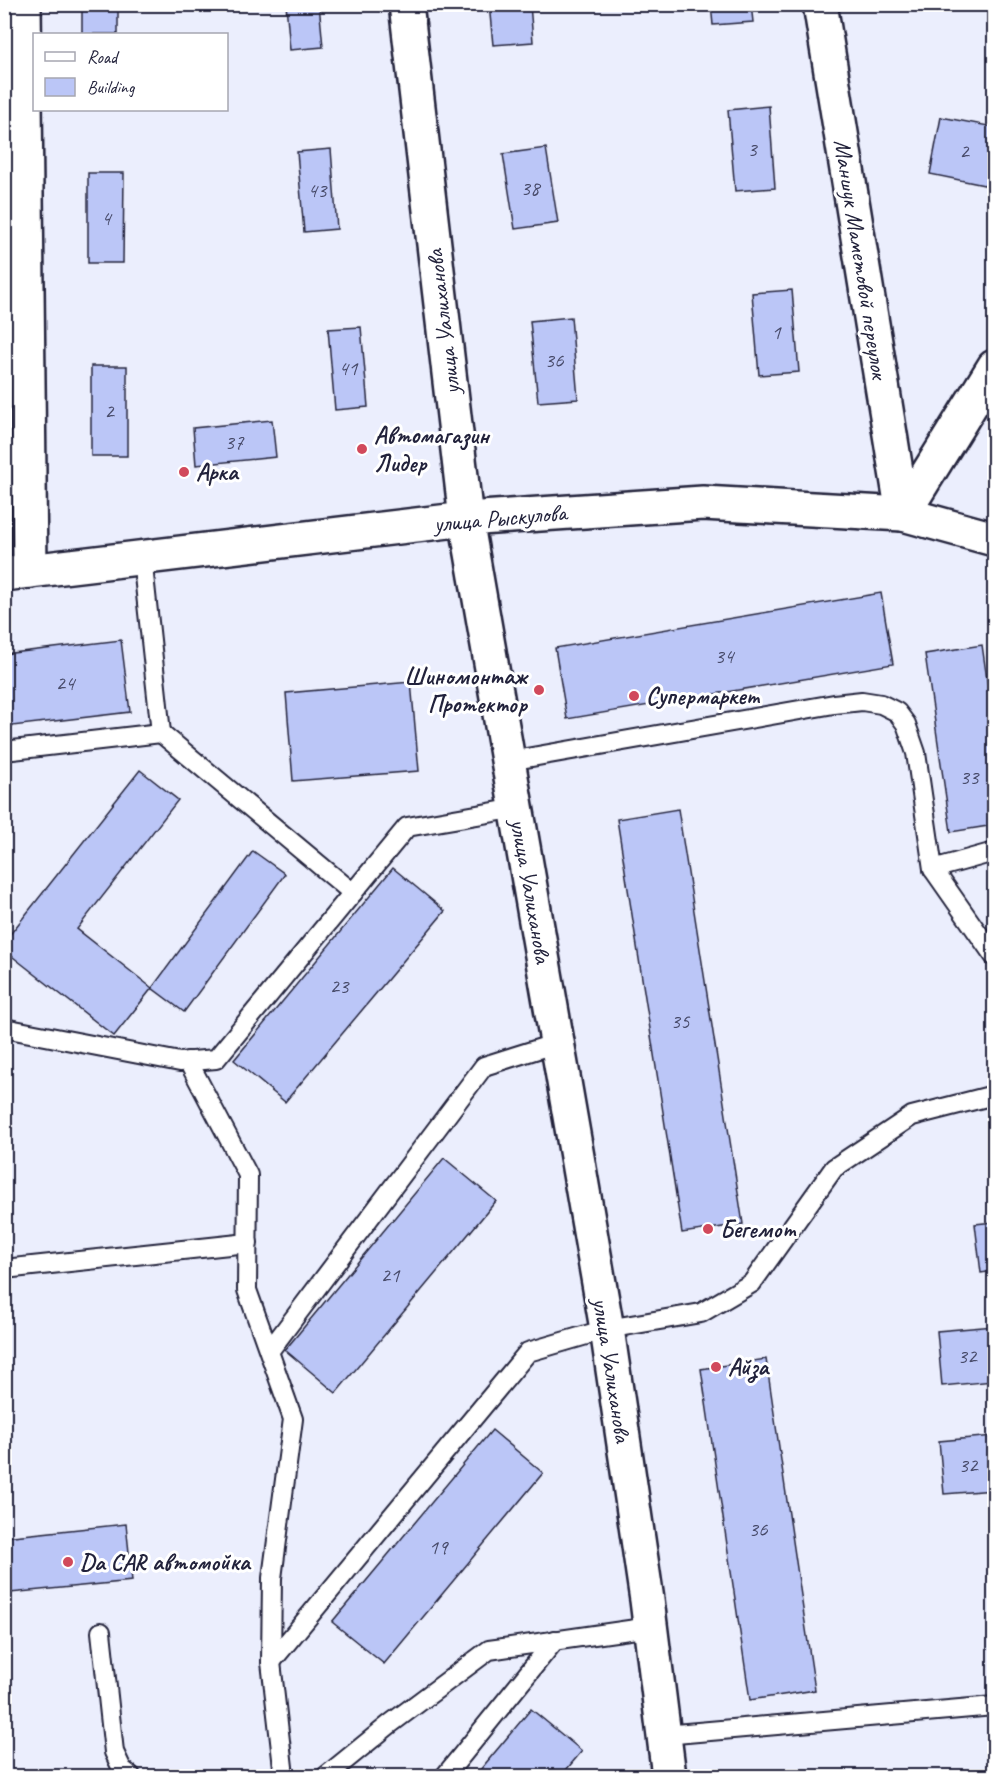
<svg xmlns="http://www.w3.org/2000/svg" width="999" height="1781" viewBox="0 0 999 1781" font-family="Caveat,sans-serif">
  <style>
    .building { fill: #bbc6f7; stroke: #22223b; stroke-width: 1.5 }
    .lines { fill: none; stroke-linecap: round; stroke-linejoin: round }
    .lane-casing { stroke: #22223b; stroke-width: 22 }
    .street-casing { stroke: #22223b; stroke-width: 38 }
    .secondary-casing { stroke: #22223b; stroke-width: 38 }
    .lane { stroke: #fff; stroke-width: 18 }
    .street { stroke: #fff; stroke-width: 33 }
    .secondary { stroke: #fff; stroke-width: 33 }
    .poi-dot { fill: #d1495b; stroke: #fff; stroke-width: 2 }
    .labels { text-anchor: middle; dominant-baseline: central; stroke-width: 6; stroke-linejoin: round; paint-order: stroke }
    .number-label { font-size: 21px; fill: #484b6a }
    .street-label { font-size: 24px; fill: #22223b; stroke: #fff }
    .poi-label { font-size: 24px; font-weight: bold; fill: #22223b; stroke: #fff; text-anchor: start }
  </style>
  <rect width="100%" height="100%" fill="#ebeefd"/>
  <filter id="ink" filterUnits="userSpaceOnUse"><feTurbulence type="fractalNoise" baseFrequency=".0167" numOctaves="2"/><feDisplacementMap in="SourceGraphic" scale="12" xChannelSelector="R" yChannelSelector="G"/><feConvolveMatrix kernelMatrix="1 2 1 2 8 2 1 2 1" color-interpolation-filters="sRGB"/></filter>
  <g filter="url(#ink)">
    <g class="building">
      <rect x="82" y="4" width="36" height="30"/>
      <polygon points="286,4 319,4 323,47 290,50"/>
      <polygon points="489,4 530,4 533,42 493,45"/>
      <polygon points="711,4 751,4 753,22 713,25"/>
      <polygon points="885,4 905,4 885,8"/>
      <polygon points="769,106 775,188 735,191 728,110"/>
      <polygon points="941,117 994,127 994,187 930,174"/>
      <polygon points="546,148 558,223 515,229 503,154"/>
      <polygon points="331,149 337,229 304,232 297,152"/>
      <polygon points="88,173 124,173 123,263 88,263"/>
      <polygon points="792,290 799,372 759,375 752,293"/>
      <polygon points="571,317 578,399 538,402 530,321"/>
      <polygon points="361,327 368,407 335,410 328,329"/>
      <rect x="91" y="366" width="36" height="90"/>
      <polygon points="272,420 276,457 196,465 193,428"/>
      <polygon points="881,593 893,664 567,719 555,648"/>
      <polygon points="121,640 130,712 4,727 4,654"/>
      <polygon points="982,645 994,728 994,825 951,832 925,654"/>
      <polygon points="411,682 419,771 293,781 286,693"/>
      <polygon points="140,770 178,800 77,929 152,988 114,1036 4,950 4,942"/>
      <polygon points="678,809 743,1224 682,1233 617,819"/>
      <polygon points="253,851 285,874 184,1012 152,988"/>
      <polygon points="393,868 445,911 285,1102 234,1060"/>
      <polygon points="444,1158 496,1201 336,1393 285,1350"/>
      <polygon points="994,1222 994,1271 981,1273 975,1224"/>
      <polygon points="994,1326 994,1392 993,1381 942,1386 937,1331"/>
      <polygon points="766,1359 815,1690 750,1700 701,1369"/>
      <polygon points="492,1430 543,1473 384,1664 332,1622"/>
      <polygon points="994,1436 994,1490 944,1494 939,1441"/>
      <polygon points="126,1524 132,1581 10,1593 4,1537"/>
      <polygon points="531,1709 582,1751 561,1776 475,1776"/>
    </g>
    <g class="lines">
      <g class="lane-casing">
        <g id="lane">
          <polyline points="161,733 353,893"/>
          <polyline points="4,751 161,733 142,557"/>
          <polyline points="509,761 834,704 862,701 881,704 897,712 906,724 916,753 933,869 994,956"/>
          <polyline points="933,869 994,852"/>
          <polyline points="4,1028 180,1062 216,1059 407,827 517,808"/>
          <polyline points="188,1061 248,1175 247,1290 293,1419 272,1578 271,1662 284,1776"/>
          <polyline points="4,1269 248,1243"/>
          <polyline points="270,1350 484,1066 557,1043"/>
          <polyline points="101,1632 114,1752 122,1769 131,1776"/>
          <polyline points="271,1662 528,1352 607,1329 701,1313 752,1283 834,1168 912,1116 994,1095"/>
          <polyline points="664,1735 994,1706"/>
          <polyline points="326,1776 390,1724 489,1650 650,1627"/>
          <polyline points="445,1776 555,1640"/>
        </g>
      </g>
      <g class="street-casing">
        <g id="street">
          <polyline points="24,4 30,571"/>
          <polyline points="820,4 903,514"/>
          <polyline points="903,514 994,367"/>
        </g>
      </g>
      <g class="secondary-casing">
        <g id="secondary">
          <polyline points="406,4 466,519 607,1329 647,1600 669,1776"/>
          <polyline points="4,574 466,519 703,503 903,514 994,539"/>
        </g>
      </g>
      <use href="#lane" class="lane"/>
      <use href="#street" class="street"/>
      <use href="#secondary" class="secondary"/>
    </g>
  </g>
  <g class="poi-dot">
    <circle cx="362" cy="449" r="6"/>
    <circle cx="184" cy="472" r="6"/>
    <circle cx="539" cy="690" r="6"/>
    <circle cx="634" cy="696" r="6"/>
    <circle cx="708" cy="1229" r="6"/>
    <circle cx="716" cy="1367" r="6"/>
    <circle cx="68" cy="1562" r="6"/>
  </g>
  <g class="labels">
    <g class="number-label">
      <text x="752" y="149">3</text>
      <text x="964" y="151">2</text>
      <text x="530" y="188">38</text>
      <text x="317" y="190">43</text>
      <text x="106" y="218">4</text>
      <text x="776" y="332">1</text>
      <text x="554" y="360">36</text>
      <text x="348" y="368">41</text>
      <text x="109" y="411">2</text>
      <text x="234" y="442">37</text>
      <text x="724" y="656">34</text>
      <text x="65" y="683">24</text>
      <text x="969" y="777">33</text>
      <text x="339" y="986">23</text>
      <text x="680" y="1021">35</text>
      <text x="390" y="1275">21</text>
      <text x="967" y="1356">32</text>
      <text x="968" y="1465">32</text>
      <text x="758" y="1529">36</text>
      <text x="438" y="1547">19</text>
    </g>
    <g class="street-label">
      <text transform="translate(861 259) rotate(81)">Маншук Маметовой переулок</text>
      <text transform="translate(443 322) rotate(-97)">улица Уалиханова</text>
      <text transform="translate(500 518) rotate(-5)">улица Рыскулова</text>
      <text transform="translate(531 891) rotate(80)">улица Уалиханова</text>
      <text transform="translate(612 1370) rotate(81)">улица Уалиханова</text>
    </g>
    <g class="poi-label">
      <text x="374" y="435">Автомагазин<tspan x="374" dy="28">Лидер</tspan></text>
      <text x="196" y="472">Арка</text>
      <text x="527" y="676" text-anchor="end">Шиномонтаж<tspan x="527" dy="28">Протектор</tspan></text>
      <text x="646" y="696">Супермаркет</text>
      <text x="720" y="1229">Бегемот</text>
      <text x="728" y="1367">Айза</text>
      <text x="80" y="1562">Da CAR автомойка</text>
    </g>
  </g>
  <rect width="999" height="1781" fill="none" stroke="#fff" stroke-width="24"/>
  <rect x="12" y="12" width="975" height="1757" fill="none" stroke="#22223b" stroke-width="2" filter="url(#ink)"/>
  <rect x="33" y="33" width="195" height="78" fill="#ffffff" stroke="#a7a7b1" stroke-width="1.5"/>
  <rect x="45" y="52" width="30" height="9" fill="#ffffff" stroke="#a7a7b1" stroke-width="1.5"/>
  <text x="87" y="63" font-size="18" fill="#22223b">Road</text>
  <rect x="45" y="78" width="30" height="18" fill="#bbc6f7" stroke="#a7a7b1" stroke-width="1.5"/>
  <text x="87" y="93" font-size="18" fill="#22223b">Building</text>
</svg>
